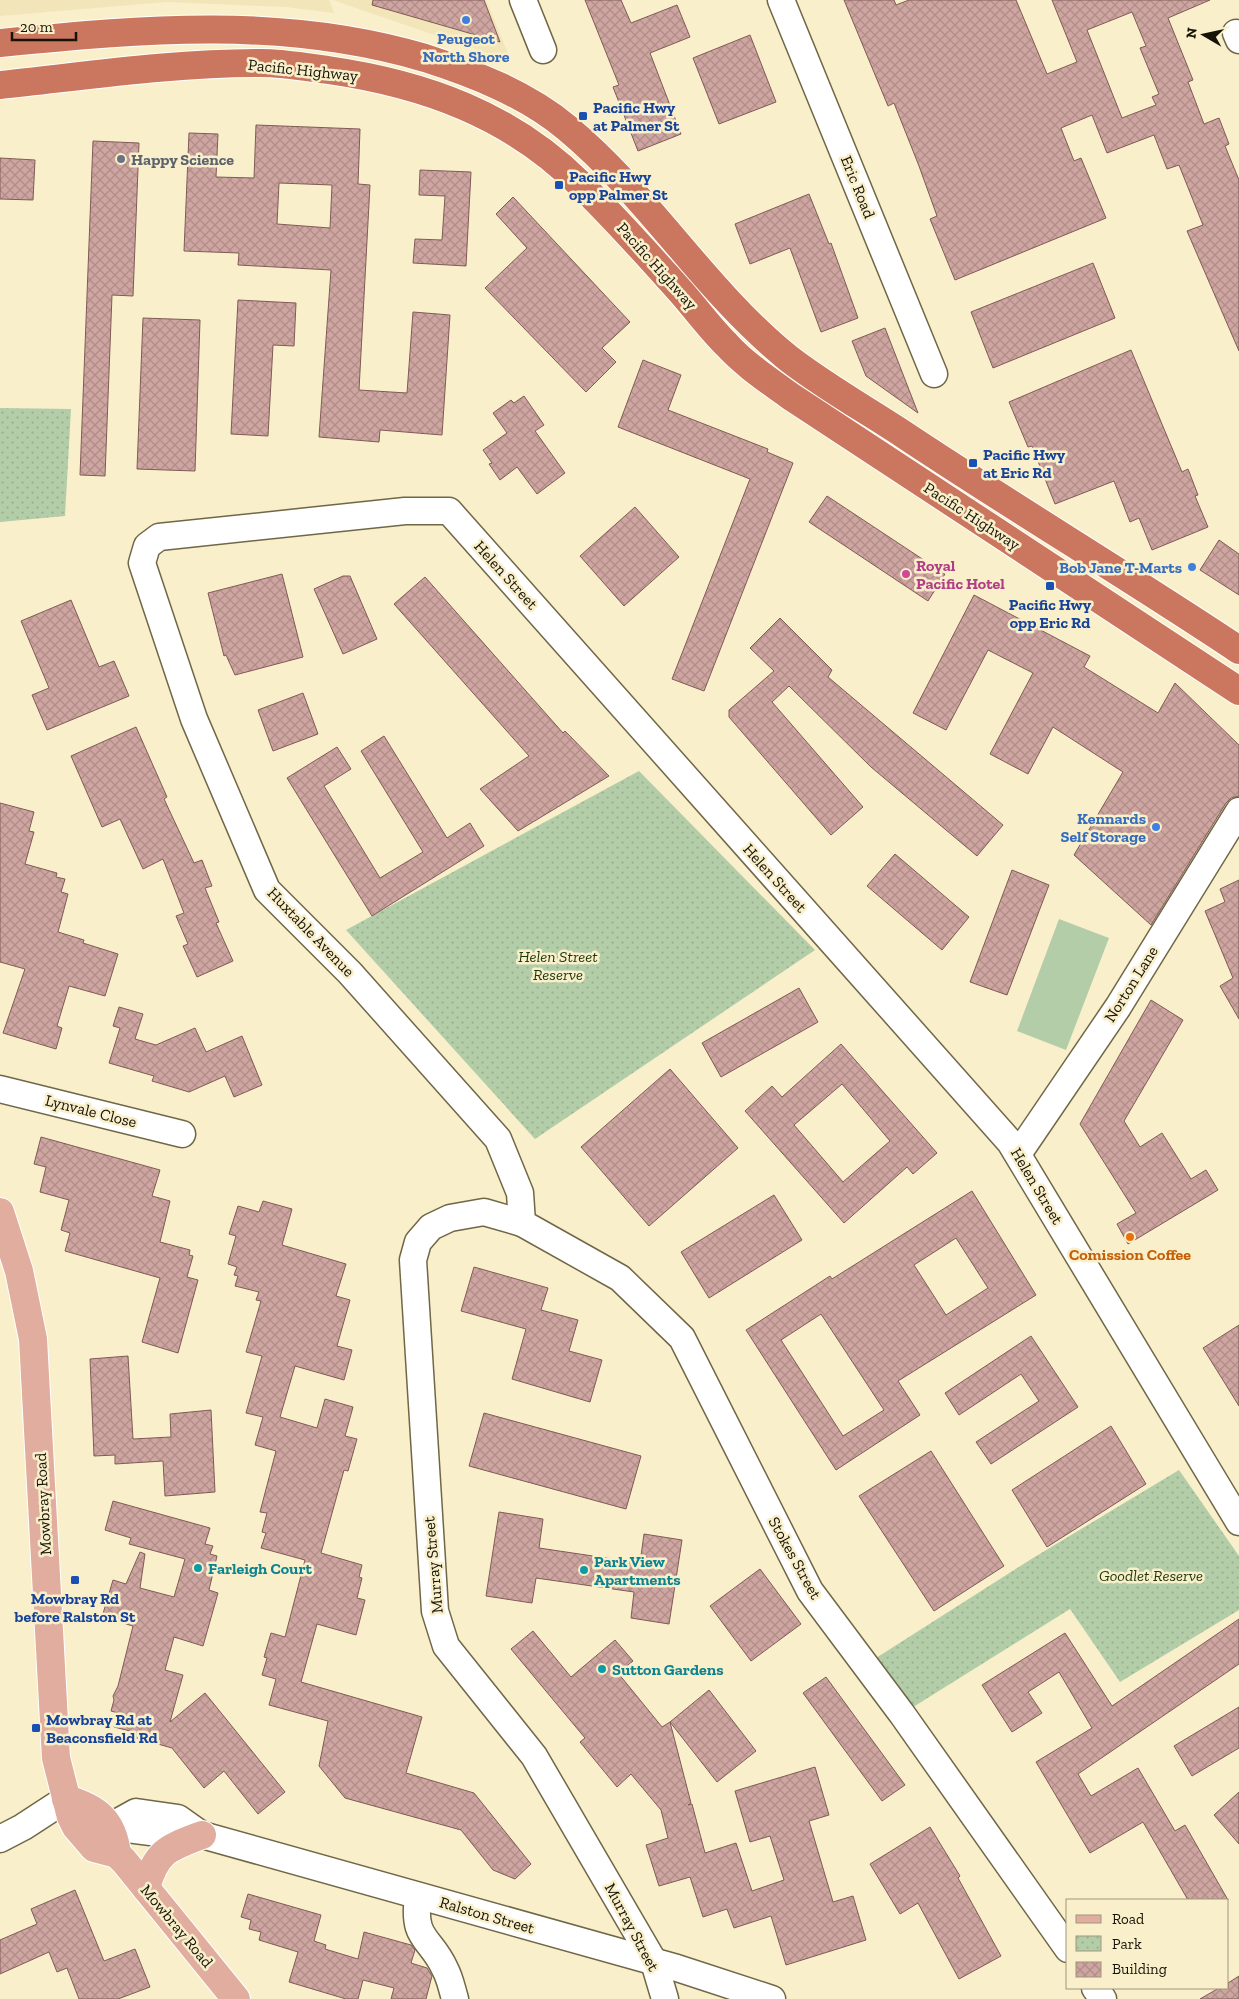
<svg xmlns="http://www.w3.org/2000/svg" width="1239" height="1999" viewBox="0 0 1239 1999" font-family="'Zilla Slab',serif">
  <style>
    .built { fill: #f2e5b9 }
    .park { fill: url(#park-dots) }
    .pitch { fill: #b3cda8 }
    .building { fill: url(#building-cross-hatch); stroke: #805b56; fill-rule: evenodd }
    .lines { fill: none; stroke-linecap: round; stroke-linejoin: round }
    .minor-casing { stroke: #706747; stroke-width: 29 }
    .major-casing { stroke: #fff; stroke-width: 30 }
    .highway-casing { stroke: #fff; stroke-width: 30 }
    .minor { stroke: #fff; stroke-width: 26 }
    .major { stroke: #e0ad9f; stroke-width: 28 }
    .highway { stroke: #cb765f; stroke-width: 28 }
    .shop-dot { fill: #3f7fe0; stroke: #f9efcb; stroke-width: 2 }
    .transit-dot { fill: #1a4fb4; stroke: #f9efcb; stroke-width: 2 }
    .worship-dot { fill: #6b7280; stroke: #f9efcb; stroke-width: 2 }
    .hotel-dot { fill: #d1479c; stroke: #f9efcb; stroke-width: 2 }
    .food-dot { fill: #e8710a; stroke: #f9efcb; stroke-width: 2 }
    .culture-dot { fill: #0f9aa8; stroke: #f9efcb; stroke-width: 2 }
    .labels { text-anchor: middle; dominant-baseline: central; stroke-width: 5; stroke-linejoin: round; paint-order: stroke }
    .shop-label { font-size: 16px; font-weight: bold; fill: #366cbe; stroke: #f9efcb; text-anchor: end }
    .street-label { font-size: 16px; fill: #161306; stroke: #f9efcb }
    .transit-label { font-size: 16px; font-weight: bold; fill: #164399; stroke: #f9efcb; text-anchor: start }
    .worship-label { font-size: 16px; font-weight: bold; fill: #5b616d; stroke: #f9efcb; text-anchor: start }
    .hotel-label { font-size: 16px; font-weight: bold; fill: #b23c85; stroke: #f9efcb; text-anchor: start }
    .park-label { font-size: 16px; font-style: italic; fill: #1c390a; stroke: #f9efcb }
    .food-label { font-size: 16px; font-weight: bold; fill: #c56008; stroke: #f9efcb }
    .culture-label { font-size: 16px; font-weight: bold; fill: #0d838f; stroke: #f9efcb; text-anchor: start }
  </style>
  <defs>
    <pattern id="park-dots" width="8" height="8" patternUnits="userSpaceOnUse" patternTransform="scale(1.25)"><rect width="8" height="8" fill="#b3cda8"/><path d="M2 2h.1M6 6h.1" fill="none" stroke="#99af8f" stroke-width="1.8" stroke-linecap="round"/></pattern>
    <pattern id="building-cross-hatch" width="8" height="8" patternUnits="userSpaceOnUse" patternTransform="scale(1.25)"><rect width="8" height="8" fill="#cea5a0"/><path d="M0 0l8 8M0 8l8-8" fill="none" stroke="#b08d88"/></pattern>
  </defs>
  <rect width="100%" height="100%" fill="#f9efcb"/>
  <g class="built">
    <polygon points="0,0 329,0 334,13 286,7 167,2 0,16"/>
    <polygon points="333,0 486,0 511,61 347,5"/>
  </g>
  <g class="park">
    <polygon points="0,408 71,409 65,516 0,522"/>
    <polygon points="639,771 815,950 535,1139 346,930"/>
    <polygon points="1179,1470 1239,1556 1239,1610 1120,1682 1070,1609 902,1714 865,1665 1033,1558"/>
  </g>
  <polygon class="pitch" points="1059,919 1109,938 1066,1050 1017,1031"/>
  <g class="building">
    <polygon points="373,0 484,0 500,42 372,5"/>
    <polygon points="585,0 621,0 631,23 677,5 690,37 650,53 681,134 638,151 613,87 619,85"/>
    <path d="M 844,0 L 894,0 L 896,5 L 909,0 L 1016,0 L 1047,74 L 1077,62 L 1052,0 L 1210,0 L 1168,18 L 1193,80 L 1188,82 L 1204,124 L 1219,118 L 1229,144 L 1225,146 L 1239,180 L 1239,351 L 1187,231 L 1203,225 L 1179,165 L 1167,169 L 1154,135 L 1107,153 L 1092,115 L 1061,128 L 1074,161 L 1081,158 L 1106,218 L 955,280 L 930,219 L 937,216 L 919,166 L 894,103 L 888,106 ZM 1132,12 L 1146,46 L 1140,48 L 1159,94 L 1152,97 L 1156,105 L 1122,118 L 1087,30 Z"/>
    <polygon points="750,35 776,102 719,124 693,58"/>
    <path d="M 256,125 L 360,129 L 358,184 L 370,185 L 359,390 L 407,393 L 413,312 L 450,315 L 442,435 L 380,430 L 379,442 L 319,437 L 331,270 L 238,265 L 239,253 L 184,251 L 189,133 L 218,134 L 216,177 L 254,178 ZM 279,183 L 332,185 L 330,228 L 277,224 Z"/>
    <polygon points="93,141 139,143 133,296 112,295 105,476 80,475"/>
    <polygon points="0,158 35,160 33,200 0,199"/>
    <polygon points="420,170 471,172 466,266 413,263 415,239 442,240 445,196 419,195"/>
    <polygon points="809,194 829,244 831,243 858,318 821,332 790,248 750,264 735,224"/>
    <polygon points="513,197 630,322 602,348 616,362 586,392 485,288 527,248 496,214"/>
    <polygon points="1093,263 1115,318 993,368 971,312"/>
    <polygon points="238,300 296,303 294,346 273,345 268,436 231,434"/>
    <polygon points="143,318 200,320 195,471 137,469"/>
    <polygon points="885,328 918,413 866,376 852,341"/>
    <polygon points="1131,350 1182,472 1188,469 1198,495 1195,496 1208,527 1152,550 1139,518 1130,522 1114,481 1055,504 1032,446 1028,447 1009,402"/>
    <polygon points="643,360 681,375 668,410 768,449 767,452 793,463 704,691 672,679 750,479 618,427"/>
    <polygon points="524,396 544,425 535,431 565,473 537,494 517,467 500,480 489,464 492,463 483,450 507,433 493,413 511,400 514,403"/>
    <polygon points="827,496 945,574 928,601 809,522"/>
    <polygon points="635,507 679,557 624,606 580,556"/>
    <polygon points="1219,540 1239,554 1239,595 1200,570"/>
    <polygon points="282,574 303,657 235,675 226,655 224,656 208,593"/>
    <polygon points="343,576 350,576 377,639 343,654 314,589"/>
    <polygon points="425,577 563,733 565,731 609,776 518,831 480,789 529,756 394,604"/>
    <polygon points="974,595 1090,656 1084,667 1158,713 1175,683 1239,745 1239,796 1231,798 1226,803 1151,925 1074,855 1123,772 1053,727 1028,774 990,754 1033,673 988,650 946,730 913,713"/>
    <polygon points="71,600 99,667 114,661 129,696 47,730 32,695 49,688 21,621"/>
    <polygon points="780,618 832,670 828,677 1003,825 977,856 871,767 789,686 772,702 863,807 831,835 729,717 729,710 774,671 750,648"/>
    <polygon points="303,693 318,734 273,751 258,710"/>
    <polygon points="136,727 167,797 164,799 194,863 202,860 212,886 205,888 219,922 216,923 233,961 197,977 183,946 188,944 176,916 184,913 163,859 143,869 120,819 102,827 71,756"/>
    <polygon points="384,736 447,838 470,823 484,846 372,916 287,778 337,747 351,769 324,786 380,878 423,852 361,751"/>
    <polygon points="0,803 34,812 29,831 34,832 25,864 57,873 56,877 65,879 61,892 68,894 58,932 84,940 83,943 118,954 105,996 69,986 57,1026 62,1028 56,1049 3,1033 25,969 0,962"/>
    <polygon points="895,854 969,917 942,950 867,886"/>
    <polygon points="1012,870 1049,885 1007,995 970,982"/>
    <polygon points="1239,880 1239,1019 1220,986 1233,978 1205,911 1225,902 1220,889"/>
    <polygon points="799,988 818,1022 721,1077 702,1043"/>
    <polygon points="1151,1000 1183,1020 1124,1121 1140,1147 1162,1133 1191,1179 1206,1170 1218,1190 1128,1244 1117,1224 1136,1213 1080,1124"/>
    <polygon points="119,1007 143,1014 135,1039 156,1045 195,1028 206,1052 242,1036 262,1085 234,1097 225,1076 189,1092 152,1081 154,1076 109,1063 120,1028 113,1026"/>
    <path d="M 841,1044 L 937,1153 L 913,1174 L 907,1167 L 844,1223 L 745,1111 L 772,1086 L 782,1097 ZM 842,1084 L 890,1141 L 843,1182 L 794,1125 Z"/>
    <polygon points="670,1069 738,1148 649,1226 581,1147"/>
    <polygon points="41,1137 160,1170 152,1196 170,1201 160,1242 190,1250 189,1255 193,1256 187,1277 198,1280 178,1353 142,1342 160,1278 65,1251 70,1233 61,1230 69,1200 40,1192 46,1167 34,1164"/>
    <path d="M 972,1191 L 1036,1295 L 898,1381 L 920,1415 L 836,1470 L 746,1330 L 830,1276 L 832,1279 ZM 956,1238 L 988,1288 L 946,1315 L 914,1265 ZM 821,1314 L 884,1410 L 843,1436 L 781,1340 Z"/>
    <polygon points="774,1195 802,1240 709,1298 681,1252"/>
    <polygon points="263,1201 292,1209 282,1245 346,1264 336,1296 350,1300 337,1346 352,1350 344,1380 295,1366 280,1417 317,1428 325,1399 353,1407 345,1436 357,1439 348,1471 344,1470 321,1553 362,1565 359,1577 362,1578 357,1598 365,1600 356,1635 317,1624 301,1682 422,1717 406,1773 474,1793 531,1864 515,1879 493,1870 461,1830 345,1798 319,1766 328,1721 269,1705 276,1679 262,1675 267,1658 264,1657 271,1633 285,1637 305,1560 261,1548 266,1533 262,1532 267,1513 260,1512 276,1451 255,1445 263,1417 246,1413 262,1356 246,1352 261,1301 256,1300 259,1292 235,1286 238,1276 234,1275 237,1267 228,1264 236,1236 229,1234 238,1206 259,1212"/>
    <polygon points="474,1267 548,1288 541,1310 578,1320 569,1351 602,1360 590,1402 512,1379 526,1329 461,1311"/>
    <polygon points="1239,1325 1239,1406 1203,1348"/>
    <polygon points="1031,1336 1078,1407 991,1464 976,1442 1039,1401 1021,1374 959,1415 945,1393"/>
    <polygon points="128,1356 133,1439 171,1437 170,1414 211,1410 215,1492 165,1496 163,1461 115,1464 115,1455 94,1456 90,1359"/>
    <polygon points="484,1413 641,1456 626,1509 469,1466"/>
    <polygon points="1111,1426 1146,1484 1047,1547 1012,1490"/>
    <polygon points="931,1451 1004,1566 934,1611 859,1496"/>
    <polygon points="113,1501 210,1528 205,1544 213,1546 210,1554 217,1556 209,1590 218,1593 203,1646 174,1637 165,1670 183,1675 170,1722 205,1693 285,1792 258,1814 224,1771 204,1788 172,1748 133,1737 134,1732 114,1727 118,1713 111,1711 114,1700 113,1696 118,1686 133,1626 102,1617 113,1580 126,1584 140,1552 145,1554 140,1588 174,1597 185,1559 129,1544 131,1538 105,1530"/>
    <polygon points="499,1512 543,1519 539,1548 640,1563 644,1534 682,1540 669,1624 631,1618 634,1592 536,1578 532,1603 486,1596"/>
    <polygon points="760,1569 801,1624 751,1661 710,1606"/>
    <polygon points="1239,1619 1239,1664 1078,1774 1091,1796 1138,1768 1175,1831 1185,1825 1228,1900 1188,1900 1143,1822 1090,1853 1036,1762 1092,1728 1059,1672 1028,1692 1042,1713 1012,1732 982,1685 1065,1633 1112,1706"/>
    <polygon points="533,1631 571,1677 615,1640 633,1661 618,1673 662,1727 670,1722 691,1803 688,1805 692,1804 705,1853 736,1843 752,1891 784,1880 770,1836 750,1842 735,1791 815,1767 829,1815 809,1821 833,1902 853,1896 866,1940 786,1965 771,1916 734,1928 727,1909 703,1917 690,1877 659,1886 646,1845 668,1838 661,1810 631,1774 617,1787 580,1742 585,1738 511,1649"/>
    <polygon points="826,1677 905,1785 882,1801 803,1693"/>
    <polygon points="709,1690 756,1751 717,1782 670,1722"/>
    <polygon points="1239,1707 1239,1748 1192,1776 1174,1746"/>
    <polygon points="1239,1792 1239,1844 1214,1815"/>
    <polygon points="930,1827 960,1876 958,1878 1001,1956 959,1979 918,1903 900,1914 870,1864"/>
    <polygon points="75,1890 104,1961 135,1949 150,1987 118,1999 79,1999 67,1968 57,1972 49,1952 0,1974 0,1940 37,1924 31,1909"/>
    <polygon points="248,1894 321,1915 314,1941 326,1945 325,1949 358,1959 364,1932 411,1945 415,1950 411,1963 427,1968 432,1976 426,1999 391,1999 394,1988 363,1980 358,1999 346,1999 289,1982 298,1952 259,1940 261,1932 249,1929 251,1920 241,1917"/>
    <polygon points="1239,1976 1239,1999 1200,1999 1219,1988 1228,1988 1228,1983"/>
  </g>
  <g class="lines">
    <g class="minor-casing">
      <g id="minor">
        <polyline points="523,0 543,50"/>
        <polyline points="781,0 934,374"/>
        <polyline points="1236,33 1239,40"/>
        <polyline points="0,1089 182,1134"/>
        <polyline points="1018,1154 1118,1007 1239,811"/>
        <polyline points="522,1223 520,1193 498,1139 350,973 267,890 194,719 142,563 147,546 159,537 405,511 449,511 1010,1142 1239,1522"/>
        <polyline points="109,1827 136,1812 178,1818 202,1835 677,1968 772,1999"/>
        <polyline points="112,1827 182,1836 202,1835"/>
        <polyline points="0,1839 23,1827 66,1799"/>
        <path d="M 418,1896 C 412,1941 430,1936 445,1969 C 450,1978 452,1989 455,1999"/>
        <polyline points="1095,1988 1103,1999"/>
        <polyline points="665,1999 654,1962 534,1756 446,1646 435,1611 413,1260 418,1242 431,1227 450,1218 484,1212 522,1223 620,1278 682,1338 810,1591 902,1714 1068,1949"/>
      </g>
    </g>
    <g class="major-casing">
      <g id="major">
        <polyline points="0,1212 19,1271 33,1339 56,1758 71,1817 76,1827 94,1848 117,1854 124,1861 236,1999"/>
        <path d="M 66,1799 C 98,1808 113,1821 117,1854"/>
        <path d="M 146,1888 C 156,1851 168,1848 202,1835"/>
      </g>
    </g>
    <g class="highway-casing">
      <g id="highway">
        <path d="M 0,43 C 144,29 283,16 425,58 C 475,74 526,94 567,128 C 649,196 705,291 788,358 C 824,386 865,409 903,434 C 1014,508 1128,576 1239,650"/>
        <path d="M 0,85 C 86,76 173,63 260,63 C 283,63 306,67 328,70 C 425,84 511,115 581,185 C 616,219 649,256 681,292 C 696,309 710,328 726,344 C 744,364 768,380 790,396 L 1239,691"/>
      </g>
    </g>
    <use href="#minor" class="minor"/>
    <use href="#major" class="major"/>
    <use href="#highway" class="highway"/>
  </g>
  <g class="shop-dot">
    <circle cx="466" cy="20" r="5"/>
    <circle cx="1192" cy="567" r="5"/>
    <circle cx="1156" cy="827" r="5"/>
  </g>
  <g class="transit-dot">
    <rect x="578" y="111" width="10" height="10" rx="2.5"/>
    <rect x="554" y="180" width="10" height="10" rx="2.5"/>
    <rect x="968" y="458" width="10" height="10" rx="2.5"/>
    <rect x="1045" y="581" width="10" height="10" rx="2.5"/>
    <rect x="70" y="1575" width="10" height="10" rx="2.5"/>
    <rect x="31" y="1723" width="10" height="10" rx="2.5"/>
  </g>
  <circle class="worship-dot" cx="121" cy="159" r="5"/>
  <circle class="hotel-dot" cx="906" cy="574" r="5"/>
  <circle class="food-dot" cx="1130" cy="1237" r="5"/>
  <g class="culture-dot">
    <circle cx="198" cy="1568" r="5"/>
    <circle cx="584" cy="1570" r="5"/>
    <circle cx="602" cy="1669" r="5"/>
  </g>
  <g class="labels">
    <g class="shop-label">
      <text x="466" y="38" text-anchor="middle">Peugeot<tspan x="466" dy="18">North Shore</tspan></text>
      <text x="1182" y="567">Bob Jane T-Marts</text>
      <text x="1146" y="818">Kennards<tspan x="1146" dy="18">Self Storage</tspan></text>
    </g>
    <g class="street-label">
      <text transform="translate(303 70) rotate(6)">Pacific Highway</text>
      <text transform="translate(858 187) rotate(68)">Eric Road</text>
      <text transform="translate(657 266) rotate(48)">Pacific Highway</text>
      <text transform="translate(972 516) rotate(33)">Pacific Highway</text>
      <text transform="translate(506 575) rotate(48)">Helen Street</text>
      <text transform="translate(775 878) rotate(48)">Helen Street</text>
      <text transform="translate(311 932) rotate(46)">Huxtable Avenue</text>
      <text transform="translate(1131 984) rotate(-58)">Norton Lane</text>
      <text transform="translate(91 1111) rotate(14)">Lynvale Close</text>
      <text transform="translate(1037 1186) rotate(59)">Helen Street</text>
      <text transform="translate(43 1504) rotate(-93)">Mowbray Road</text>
      <text transform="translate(795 1558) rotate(61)">Stokes Street</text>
      <text transform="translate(433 1565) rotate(-95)">Murray Street</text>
      <text transform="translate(487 1915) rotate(16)">Ralston Street</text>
      <text transform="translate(177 1926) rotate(50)">Mowbray Road</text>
      <text transform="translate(632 1927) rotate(62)">Murray Street</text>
    </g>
    <g class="transit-label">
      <text x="593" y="107">Pacific Hwy<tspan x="593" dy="18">at Palmer St</tspan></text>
      <text x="569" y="176">Pacific Hwy<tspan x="569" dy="18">opp Palmer St</tspan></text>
      <text x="983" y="454">Pacific Hwy<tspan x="983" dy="18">at Eric Rd</tspan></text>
      <text x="1050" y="604" text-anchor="middle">Pacific Hwy<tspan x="1050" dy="18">opp Eric Rd</tspan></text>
      <text x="75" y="1598" text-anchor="middle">Mowbray Rd<tspan x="75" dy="18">before Ralston St</tspan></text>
      <text x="46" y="1719">Mowbray Rd at<tspan x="46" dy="18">Beaconsfield Rd</tspan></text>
    </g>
    <g class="worship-label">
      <text x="131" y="159">Happy Science</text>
    </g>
    <g class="hotel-label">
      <text x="916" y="565">Royal<tspan x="916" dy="18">Pacific Hotel</tspan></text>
    </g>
    <g class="park-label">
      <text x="558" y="956">Helen Street<tspan x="558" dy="18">Reserve</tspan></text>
      <text x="1151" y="1575">Goodlet Reserve</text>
    </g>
    <g class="food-label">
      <text x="1130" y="1254">Comission Coffee</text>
    </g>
    <g class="culture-label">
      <text x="594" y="1561">Park View<tspan x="594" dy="18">Apartments</tspan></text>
      <text x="208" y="1568">Farleigh Court</text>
      <text x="612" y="1669">Sutton Gardens</text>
    </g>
  </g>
  <rect x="1066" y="1899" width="162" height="90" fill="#f9efcb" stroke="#9e977c"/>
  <rect x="1076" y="1915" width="25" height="8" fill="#e0ad9f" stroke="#9e977c"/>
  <text x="1112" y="1924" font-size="15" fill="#161306">Road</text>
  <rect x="1076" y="1936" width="25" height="15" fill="url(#park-dots)" stroke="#9e977c"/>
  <text x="1112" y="1949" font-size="15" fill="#161306">Park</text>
  <rect x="1076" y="1962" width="25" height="15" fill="url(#building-cross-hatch)" stroke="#9e977c"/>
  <text x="1112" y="1974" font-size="15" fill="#161306">Building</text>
  <g transform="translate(1204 35) rotate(279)" stroke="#f9efcb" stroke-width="4" paint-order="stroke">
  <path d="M0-4L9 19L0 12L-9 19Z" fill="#161306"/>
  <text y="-8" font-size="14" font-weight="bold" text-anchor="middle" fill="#161306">N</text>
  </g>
  <path d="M12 32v8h64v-8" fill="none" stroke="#161306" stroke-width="2.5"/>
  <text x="20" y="32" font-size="15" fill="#161306" stroke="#f9efcb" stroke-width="4" paint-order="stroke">20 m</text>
</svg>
